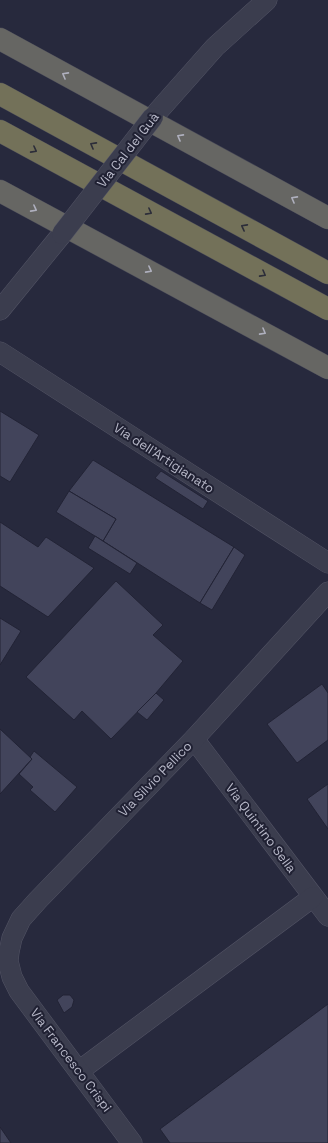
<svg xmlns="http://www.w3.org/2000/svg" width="328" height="1143" viewBox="0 0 328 1143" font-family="'Space Grotesk',sans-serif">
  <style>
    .building { fill: #42445b; stroke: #222335 }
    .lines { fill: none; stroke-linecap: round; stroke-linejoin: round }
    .minor-casing { stroke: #535465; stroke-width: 21 }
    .trunk-casing { stroke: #434455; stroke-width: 23 }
    .motorway-casing { stroke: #434455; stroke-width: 23 }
    .minor { stroke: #3b3d4e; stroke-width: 20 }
    .trunk { stroke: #666663; stroke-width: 22 }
    .motorway { stroke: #737159; stroke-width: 22 }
    .minor-bridge-casing { stroke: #535465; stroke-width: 21; stroke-linecap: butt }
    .minor-bridge { stroke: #3b3d4e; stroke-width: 20 }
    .oneway { stroke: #afb0be }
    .oneway2 { stroke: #2c2d39 }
    .labels { text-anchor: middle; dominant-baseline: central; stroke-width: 4; stroke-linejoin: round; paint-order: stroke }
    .street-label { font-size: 13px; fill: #b7b8c8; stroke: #202133 }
  </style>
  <rect width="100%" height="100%" fill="#27293d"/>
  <g class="building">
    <polygon points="0,411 39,435 10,482 0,476"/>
    <polygon points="93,460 234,547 200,603 103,541 116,519 69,491"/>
    <polygon points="161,471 208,501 203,509 155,478"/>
    <polygon points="69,491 116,519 103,541 56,512"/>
    <polygon points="0,522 38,547 46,537 94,568 48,617 0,586"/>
    <polygon points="95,536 137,563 130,574 88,548"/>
    <polygon points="234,547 245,555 212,610 200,603"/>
    <polygon points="116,581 163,625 153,635 183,661 156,693 111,739 82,711 74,720 26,677"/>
    <polygon points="0,618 21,631 0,665"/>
    <polygon points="322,684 328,693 328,740 297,763 267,724"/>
    <polygon points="156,693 164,700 147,720 137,712"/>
    <polygon points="0,729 32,759 0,794"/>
    <polygon points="34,751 77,787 55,812 30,790 33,787 19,774 32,759 30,757"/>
    <polygon points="328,784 328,829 307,799"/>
    <polygon points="63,995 70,995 74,1000 72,1007 64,1013 57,1000"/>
    <polygon points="328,1004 328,1143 170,1143 160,1129"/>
    <polygon points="0,1127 11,1143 0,1143"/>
  </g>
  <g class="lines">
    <g class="minor-casing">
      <g id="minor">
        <polyline points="153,117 215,47 267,0"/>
        <polyline points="0,310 62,234"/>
        <polyline points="0,352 328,563"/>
        <polyline points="194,739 328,916"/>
        <polyline points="79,1071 313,897"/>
        <polyline points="132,1143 19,991 12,977 8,961 9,952 12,938 21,919 38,900 194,739 328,592"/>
      </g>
    </g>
    <g class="trunk-casing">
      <g id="trunk">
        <polyline points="0,39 328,218"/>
        <polyline points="0,191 328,368"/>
      </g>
    </g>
    <g class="motorway-casing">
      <g id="motorway">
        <polyline points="0,94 328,273"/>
        <polyline points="0,131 328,309"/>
      </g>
    </g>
    <use href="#minor" class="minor"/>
    <use href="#trunk" class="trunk"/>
    <use href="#motorway" class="motorway"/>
    <g class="minor-bridge-casing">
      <polyline id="minor-bridge" points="62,234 153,117"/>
    </g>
    <use href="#minor-bridge" class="minor-bridge"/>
  </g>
  <defs><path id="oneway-chevron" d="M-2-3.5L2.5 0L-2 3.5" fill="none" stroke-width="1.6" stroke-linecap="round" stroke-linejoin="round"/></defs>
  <g class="oneway">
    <use href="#oneway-chevron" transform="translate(65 75) rotate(-151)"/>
    <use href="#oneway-chevron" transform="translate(180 137) rotate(-151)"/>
    <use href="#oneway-chevron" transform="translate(294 199) rotate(-151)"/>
    <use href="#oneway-chevron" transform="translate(34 209) rotate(28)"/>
    <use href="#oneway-chevron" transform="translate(149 270) rotate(28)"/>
    <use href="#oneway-chevron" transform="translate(263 332) rotate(29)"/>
  </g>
  <g class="oneway2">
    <use href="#oneway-chevron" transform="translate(93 145) rotate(-151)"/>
    <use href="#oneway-chevron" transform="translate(34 150) rotate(28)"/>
    <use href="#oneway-chevron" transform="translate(149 212) rotate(28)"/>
    <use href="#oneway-chevron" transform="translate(244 227) rotate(-152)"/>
    <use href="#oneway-chevron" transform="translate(263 274) rotate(29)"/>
  </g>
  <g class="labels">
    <g class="street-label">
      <text transform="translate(128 150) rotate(-52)">Via Cal del Guà</text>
      <text transform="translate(164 458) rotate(33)">Via dell'Artigianato</text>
      <text transform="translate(155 779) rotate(-46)">Via Silvio Pellico</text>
      <text transform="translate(261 828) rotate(53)">Via Quintino Sella</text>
      <text transform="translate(71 1060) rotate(53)">Via Francesco Crispi</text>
    </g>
  </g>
</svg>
